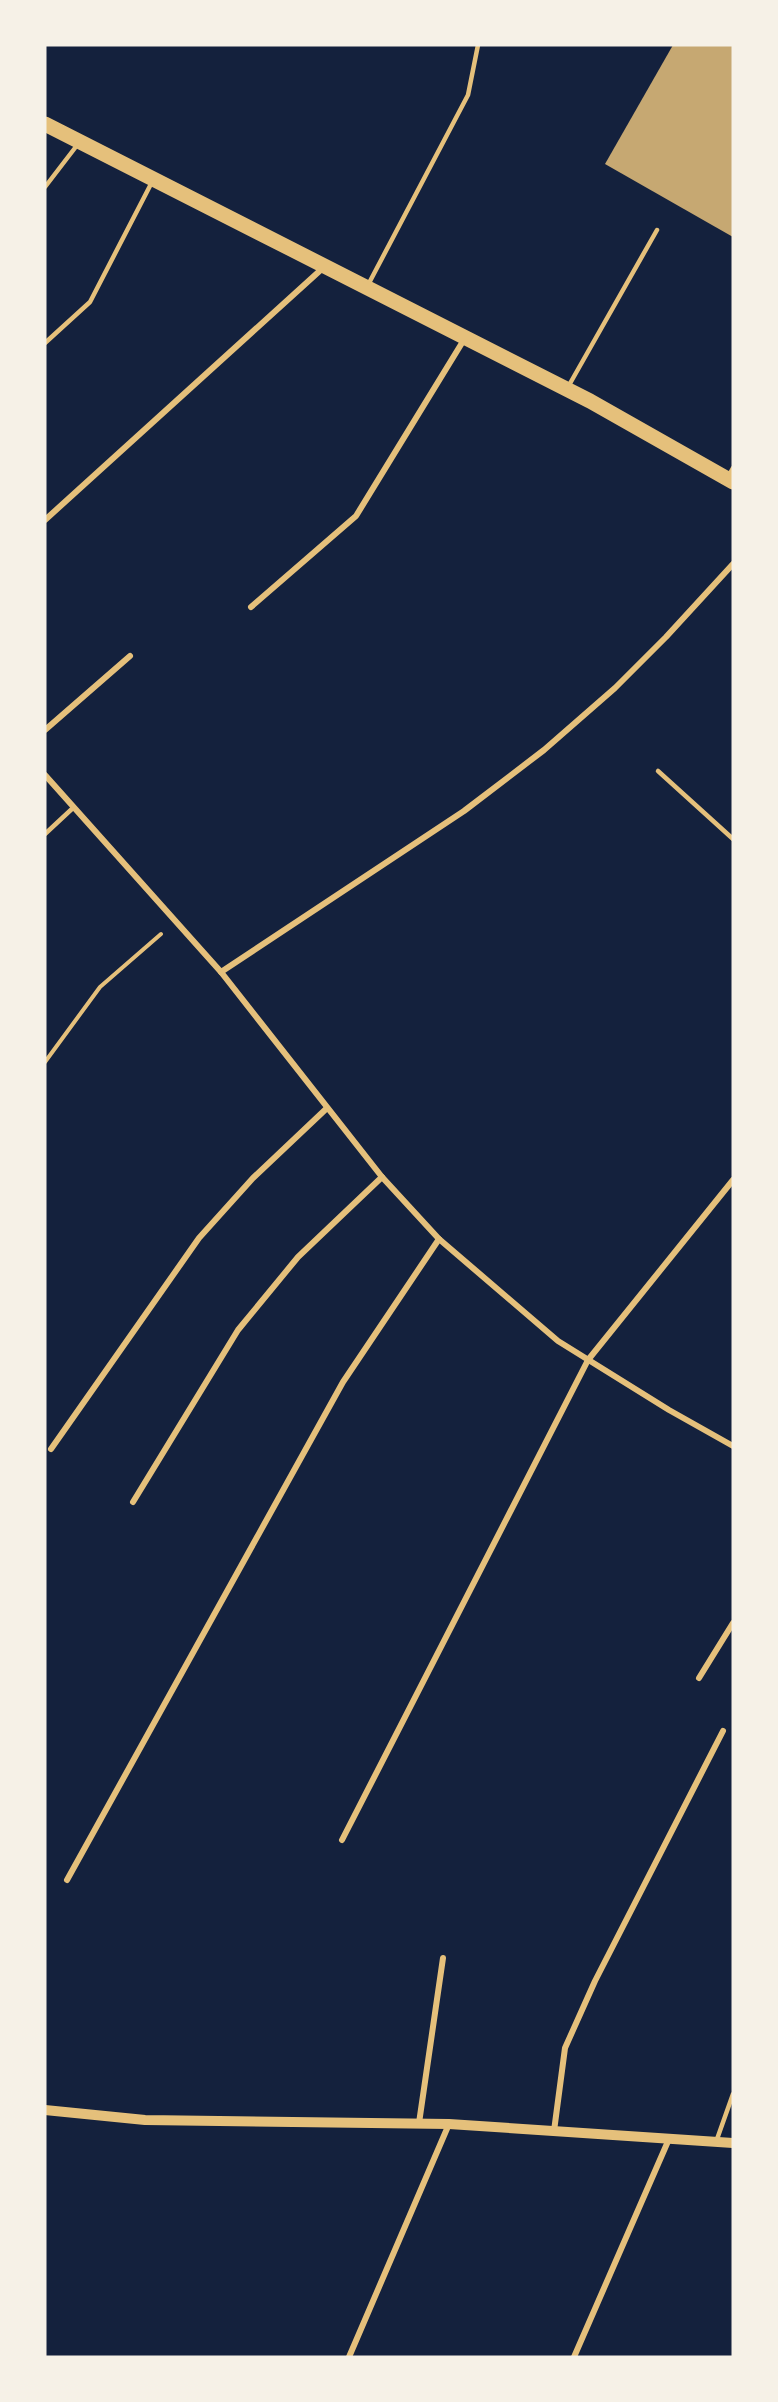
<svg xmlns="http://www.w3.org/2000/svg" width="778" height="2402" viewBox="0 0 778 2402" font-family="Inter,sans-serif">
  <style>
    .building { fill: #c6a872 }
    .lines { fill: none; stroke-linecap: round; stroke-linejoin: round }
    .path { stroke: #e5c07b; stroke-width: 4 }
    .service { stroke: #e5c07b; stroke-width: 4.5 }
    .minor { stroke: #e5c07b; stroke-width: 6 }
    .tertiary { stroke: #e5c07b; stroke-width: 10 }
    .primary { stroke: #e5c07b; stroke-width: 15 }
  </style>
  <rect width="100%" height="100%" fill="#14213d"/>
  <polygon class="building" points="673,45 733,45 733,237 605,164"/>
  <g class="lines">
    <polyline class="path" points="45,1062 100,987 161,934"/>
    <g class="service">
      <polyline points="45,187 78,144"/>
      <polyline points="368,285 468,95 478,45"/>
      <polyline points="45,343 90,302 152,182"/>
      <polyline points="568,387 657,230"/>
      <polyline points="728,477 733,468"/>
      <polyline points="658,771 733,839"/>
      <polyline points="45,834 74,807"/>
      <polyline points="716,2142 733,2094"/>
    </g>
    <g class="minor">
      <polyline points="45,520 324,267"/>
      <polyline points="251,607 356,516 465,338"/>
      <polyline points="45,730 130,656"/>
      <polyline points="45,775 221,972 382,1177 439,1239 558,1341 669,1410 733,1446"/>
      <polyline points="221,972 464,811 544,750 615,688 666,637 733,564"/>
      <polyline points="51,1449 199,1238 253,1178 326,1109"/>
      <polyline points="133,1502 238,1330 298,1257 382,1177"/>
      <polyline points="699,1678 733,1623"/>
      <polyline points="342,1840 588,1360 733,1180"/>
      <polyline points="67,1880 343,1382 439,1239"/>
      <polyline points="419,2123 443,1958"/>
      <polyline points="554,2131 565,2048 595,1981 723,1731"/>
      <polyline points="349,2357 449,2124"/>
      <polyline points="574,2357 669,2139"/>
    </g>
    <polyline class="tertiary" points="45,2110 145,2120 449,2124 733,2143"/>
    <polyline class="primary" points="45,124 590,401 733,482"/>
  </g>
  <rect width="778" height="2402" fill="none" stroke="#f6f1e7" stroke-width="93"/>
</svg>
